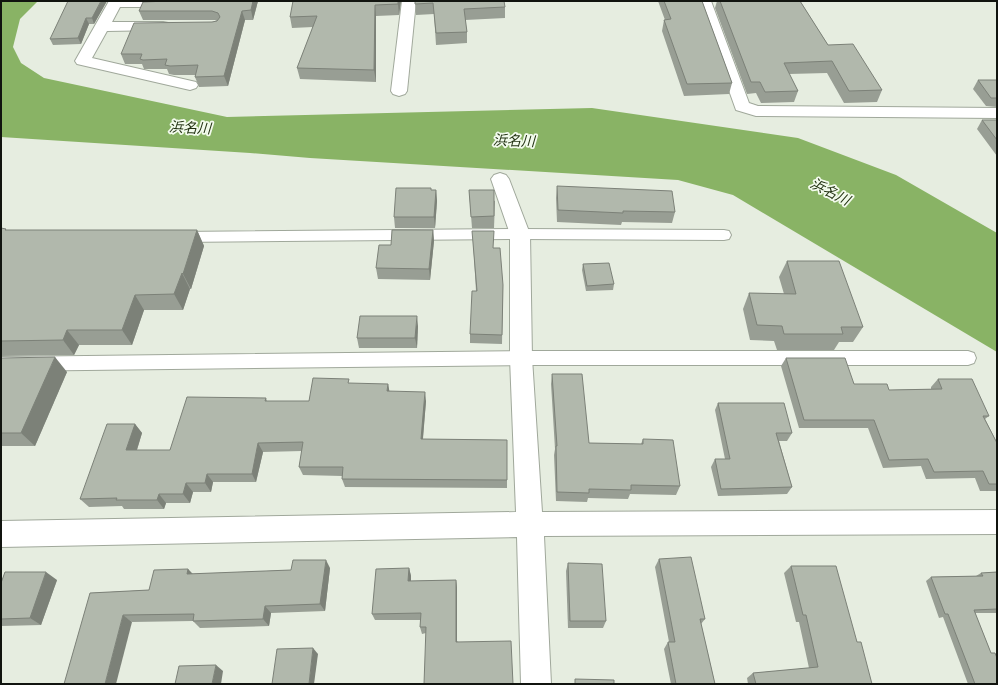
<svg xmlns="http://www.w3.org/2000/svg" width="998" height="685" viewBox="0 0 998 685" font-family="Karla,'Noto Sans JP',sans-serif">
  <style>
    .water { fill: #89b365 }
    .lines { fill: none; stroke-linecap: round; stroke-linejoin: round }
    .lane-casing { stroke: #a0a89b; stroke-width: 2 }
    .street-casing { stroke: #a0a89b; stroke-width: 2 }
    .secondary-casing { stroke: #a0a89b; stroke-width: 2 }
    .lane { fill: #fff; fill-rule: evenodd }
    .street { fill: #fff; fill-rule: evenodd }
    .secondary { fill: #fff; fill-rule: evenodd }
    .wall { fill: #989e94 }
    .shaded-wall { fill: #7c8178 }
    .building { fill: #b1b8ac; stroke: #7c8178 }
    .labels { text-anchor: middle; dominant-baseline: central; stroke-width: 3.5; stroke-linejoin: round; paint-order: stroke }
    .water-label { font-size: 14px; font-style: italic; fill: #1f2f0f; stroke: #f3fbed }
  </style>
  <rect width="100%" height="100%" fill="#e6ede0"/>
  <polygon class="water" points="1,1 38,1 20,19 13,47 21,63 44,78 227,117 592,108 798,138 896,175 997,233 997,352 733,195 678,180 310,158 250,153 1,137"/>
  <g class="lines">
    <g class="lane-casing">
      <g id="lane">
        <polygon points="520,229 724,230 729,231 731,235 729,239 724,240 520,239 179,242 174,241 172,237 174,233 179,232"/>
        <polygon points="521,351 968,351 974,353 976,358 974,363 968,365 521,365 1,371 1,357"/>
      </g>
    </g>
    <g class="street-casing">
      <g id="street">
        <polygon points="109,1 178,1 179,3 177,6 172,7 120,7 112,22 163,22 168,23 170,26 168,29 163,30 107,31 92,58 196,82 198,85 196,88 190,90 77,64 75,61"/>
        <polygon points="402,1 416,1 407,91 405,94 399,96 393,94 391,91"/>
        <polygon points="697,1 711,1 749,103 758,106 997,108 997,118 756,116 736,110"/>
      </g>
    </g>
    <g class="secondary-casing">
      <polygon id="secondary" points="500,173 506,175 509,179 530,234 532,358 542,512 997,510 997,534 544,536 551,684 521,684 517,537 1,547 1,521 516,512 510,358 510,234 491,179 494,175"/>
    </g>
    <use href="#lane" class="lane"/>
    <use href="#street" class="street"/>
    <use href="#secondary" class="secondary"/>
  </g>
  <g class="wall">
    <polygon points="107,1 94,24 89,24 81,44 53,45 50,39"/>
    <polygon points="168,1 258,1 253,20 245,20 228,86 199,87 195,77 196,75 174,75 169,74 167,69 144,69 142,64 125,64 121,54 212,22 217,21 215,20 143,20 139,11"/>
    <polygon points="401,1 399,15 376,16 376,82 300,79 297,68 313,27 292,28 290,17"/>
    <polygon points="415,1 505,7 505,18 465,20 467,32 467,43 436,45 434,14 416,15"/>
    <polygon points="658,1 702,1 732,83 729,94 684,96 662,31 664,20 665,20"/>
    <polygon points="717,1 800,1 828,45 882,90 877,102 844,103 827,73 789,74 798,91 794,102 761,103 756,93 747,94 715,8"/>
    <polygon points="978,80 997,80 997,107 986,106 973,89"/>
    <polygon points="997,118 997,156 977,129 982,120 996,120"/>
    <polygon points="557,186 675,212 672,223 622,222 621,225 557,222 556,198"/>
    <polygon points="431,190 436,190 437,201 435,228 395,228 394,217"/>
    <polygon points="469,190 495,201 494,228 472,228"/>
    <polygon points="1,228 7,230 197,230 204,246 191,289 190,289 183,310 144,310 132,345 79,345 74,355 1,356"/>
    <polygon points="433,230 434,241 430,280 378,279 376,268 391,245"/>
    <polygon points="473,241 503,285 502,344 470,343 470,334 476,291"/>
    <polygon points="787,261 863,327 853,342 839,342 834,350 777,350 774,341 750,340 743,309 749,293 784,294 779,277"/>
    <polygon points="583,264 614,284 613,290 586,291 582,270"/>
    <polygon points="418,326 417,348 359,348 357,338"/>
    <polygon points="1,358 67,372 35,446 1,446"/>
    <polygon points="786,358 854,384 889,390 931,389 931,387 938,379 989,416 985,419 997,443 997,491 980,491 975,478 926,479 921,466 883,468 868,428 799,428 781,366"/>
    <polygon points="552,374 589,443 641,444 643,439 680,486 676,495 630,494 628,499 588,498 587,502 556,501 554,455 555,449 551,384"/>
    <polygon points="350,384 388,384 389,391 426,401 423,439 507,440 507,488 345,487 342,479 342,476 303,475 299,467 302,451 263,452 256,482 213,482 211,492 193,492 190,503 166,503 164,509 124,509 122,506 89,507 80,499 135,424 142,433 137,450 170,450 266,398 267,401 309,401"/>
    <polygon points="718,403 792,433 787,441 779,441 792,487 787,494 718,496 711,467 715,459 725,459 715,410"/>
    <polygon points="659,559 705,619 701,624 715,684 671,684 664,649 668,642 669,642 655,567"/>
    <polygon points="568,563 606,621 603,628 568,628 566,571"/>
    <polygon points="791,566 857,642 872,684 748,684 747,678 753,673 809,668 799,622 796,622 784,573"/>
    <polygon points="330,568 325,611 271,613 269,626 200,628 193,621 132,622 90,593 149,590 188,569 193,574 291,570"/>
    <polygon points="409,568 411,576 411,581 456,580 457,588 457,641 513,684 426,633 422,634 420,627 421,620 375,620 372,614"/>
    <polygon points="997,572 997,613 975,613 991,653 997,684 968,684 943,617 939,618 926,581 931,577 976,576 981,573"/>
    <polygon points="57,580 41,625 1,626 1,583"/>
  </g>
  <g class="shaded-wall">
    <polygon points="101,1 107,1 94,24 92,18"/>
    <polygon points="253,1 258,1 253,20 251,10"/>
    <polygon points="398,1 401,1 399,15 398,4"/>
    <polygon points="375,5 376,16 376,82 374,70"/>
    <polygon points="242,11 245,20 228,86 224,76"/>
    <polygon points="86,18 89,24 81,44 78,38"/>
    <polygon points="436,190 437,201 435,228 434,217"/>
    <polygon points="197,230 204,246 191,289 183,274"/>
    <polygon points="433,230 434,241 430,280 429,269"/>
    <polygon points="182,273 190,289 183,310 174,294"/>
    <polygon points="135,295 144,310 132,345 122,330"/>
    <polygon points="417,316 418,326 417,348 415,338"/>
    <polygon points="67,330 79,345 74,355 63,340"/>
    <polygon points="55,357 67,372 35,446 21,433"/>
    <polygon points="388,384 390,394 387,391"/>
    <polygon points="425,392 426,401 422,448 421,439"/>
    <polygon points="135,424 142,433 134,459 126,450"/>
    <polygon points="258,443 263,452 256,482 252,474"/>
    <polygon points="207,474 213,482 211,492 205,483"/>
    <polygon points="186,483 193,492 190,503 183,494"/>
    <polygon points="159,494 166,503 164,509 157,500"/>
    <polygon points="326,560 330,568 325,611 320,604"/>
    <polygon points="409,568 411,576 411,589 408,581"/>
    <polygon points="188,569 195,577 187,574"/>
    <polygon points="46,572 57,580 41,625 30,618"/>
    <polygon points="456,580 457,588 457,648 456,642"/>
    <polygon points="265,606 271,613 269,626 263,619"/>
    <polygon points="123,615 132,622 116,684 105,684"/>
    <polygon points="313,648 318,654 314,684 309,684"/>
    <polygon points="216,665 223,671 221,684 212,684"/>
  </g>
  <g class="building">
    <polygon points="68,1 101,1 92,18 86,18 78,38 50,39"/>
    <polygon points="168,1 253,1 251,10 242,11 224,76 195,77 198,65 170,66 165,65 167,59 143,60 140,59 142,54 121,54 134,23 212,22 217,21 220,17 218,13 212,11 139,11 143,2"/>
    <polygon points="293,1 398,1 398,4 375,5 374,70 297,68 317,16 290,17"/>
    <polygon points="415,1 504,1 505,7 464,9 467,32 436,33 433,3 415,4"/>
    <polygon points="664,1 702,1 732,83 687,84 664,20 671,19"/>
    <polygon points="720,1 800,1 828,45 853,44 882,90 849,91 832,61 784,63 798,91 765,92 760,82 751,82"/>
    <polygon points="978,80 997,80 997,98 991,98"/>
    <polygon points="982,120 997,120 997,140"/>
    <polygon points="557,186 672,191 675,212 623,211 623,213 558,210"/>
    <polygon points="396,188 431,188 431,190 436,190 434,217 394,217"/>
    <polygon points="469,190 494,190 494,216 471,217"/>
    <polygon points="1,228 6,229 5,230 197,230 183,274 182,273 174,294 135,295 122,330 67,330 63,340 1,341"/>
    <polygon points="392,230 433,230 429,269 376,268 379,245 391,245"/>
    <polygon points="472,231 494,231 493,248 500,248 503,285 502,335 470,334 472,291 477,291"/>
    <polygon points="787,261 839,261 863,327 841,327 843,334 784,334 782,326 757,325 749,293 796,294"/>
    <polygon points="609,263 614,284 587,286 583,264"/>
    <polygon points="360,316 417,316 415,338 357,338"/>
    <polygon points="55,357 21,433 1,433 1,358"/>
    <polygon points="786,358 845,358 854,384 887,384 889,390 942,389 938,379 972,379 989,416 983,416 997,443 997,484 989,484 983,471 934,472 928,459 889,460 874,420 804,420"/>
    <polygon points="552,374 582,374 589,443 643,444 643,439 673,440 680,486 631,485 631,490 589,489 589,493 557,492 556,446 557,446"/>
    <polygon points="313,378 349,379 348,383 388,384 387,391 425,392 421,439 507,440 507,480 342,479 343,467 299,467 303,442 258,443 252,474 207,474 205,483 186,483 183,494 159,494 157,500 116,500 117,498 80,499 107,424 135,424 126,450 170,450 187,397 266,398 265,401 309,401"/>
    <polygon points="718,403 784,403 792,433 776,433 792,487 721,489 715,459 730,459"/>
    <polygon points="691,557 705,619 700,619 715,684 676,684 668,642 675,642 659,559"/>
    <polygon points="293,560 326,560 320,604 265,606 263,619 193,621 194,614 123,615 105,684 64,684 90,593 149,590 154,570 188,569 187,574 291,570"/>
    <polygon points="568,563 602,564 606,621 570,621"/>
    <polygon points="791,566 836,566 857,642 861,642 872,684 756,684 753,673 818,667 806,615 803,615"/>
    <polygon points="409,568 408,581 456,580 456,642 511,641 513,684 424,684 426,627 420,627 421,613 372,614 376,569"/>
    <polygon points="5,572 46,572 30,618 1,619 1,583"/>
    <polygon points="997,572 997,609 974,610 991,653 995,653 997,658 997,684 975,684 948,614 945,614 931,577 983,576 981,573"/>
    <polygon points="313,648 309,684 272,684 277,649"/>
    <polygon points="216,665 212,684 175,684 179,666"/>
    <polygon points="575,679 614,680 614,684 575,684"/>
  </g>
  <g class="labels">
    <g class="water-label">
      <text transform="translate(190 128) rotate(3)">浜名川</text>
      <text transform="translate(514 141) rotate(2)">浜名川</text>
      <text transform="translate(830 192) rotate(27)">浜名川</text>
    </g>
  </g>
  <rect width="998" height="685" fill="none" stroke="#11140f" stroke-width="4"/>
</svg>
